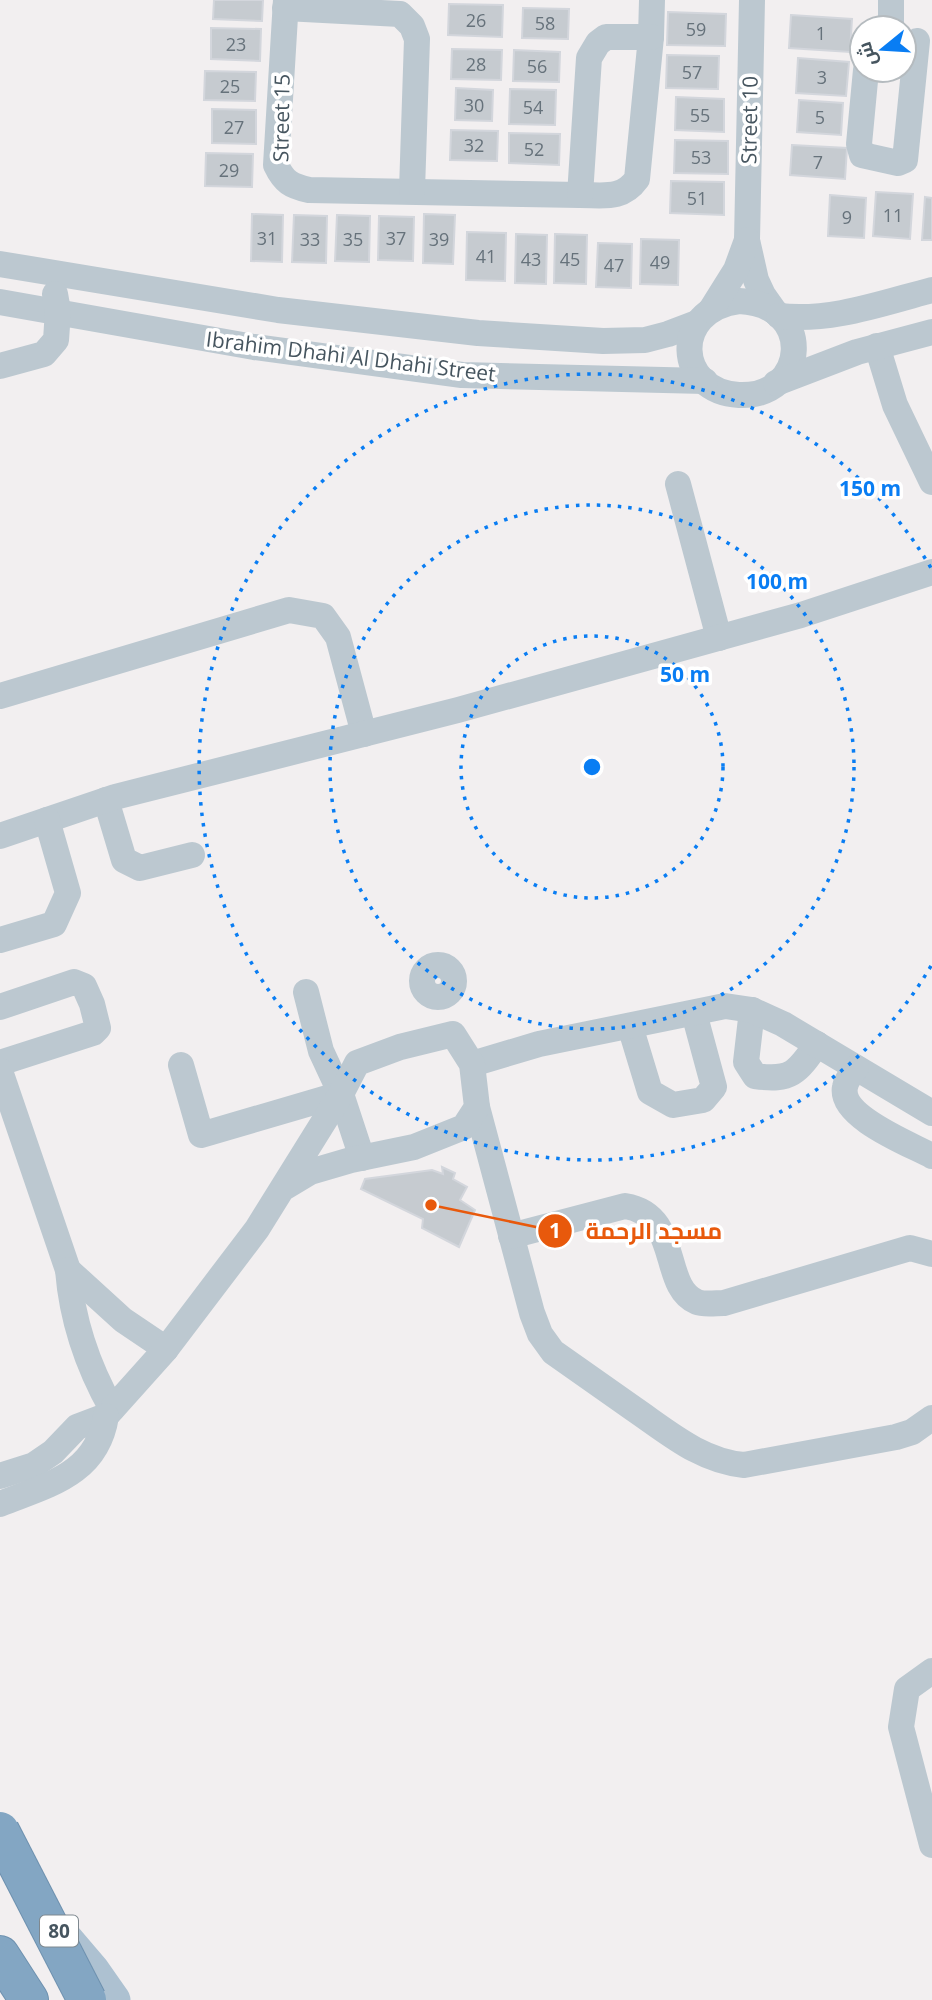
<svg xmlns="http://www.w3.org/2000/svg" width="932" height="2000" viewBox="0 0 932 2000" font-family="'Open Sans',Cairo,sans-serif">
  <style>
    .building { fill: #c6cbd0; stroke: #d3d6dc; stroke-width: 2 }
    .lines { fill: none; stroke-linecap: round; stroke-linejoin: round }
    .highway-casing { stroke: #6e91af; stroke-width: 40 }
    .minor { stroke: #bcc8d0; stroke-width: 26 }
    .major { stroke: #adc1d1; stroke-width: 33 }
    .highway { stroke: #83a6c3; stroke-width: 38 }
    .highway-bridge-casing { stroke: #6e91af; stroke-width: 40; stroke-linecap: butt }
    .highway-bridge { stroke: #83a6c3; stroke-width: 38 }
    .ring { fill: none; stroke: #097df3; stroke-width: 3.5; stroke-dasharray: 3.5 7 }
    .labels { text-anchor: middle; dominant-baseline: central; stroke-width: 7; stroke-linejoin: round; paint-order: stroke }
    .number-label { font-size: 18px; fill: #66727b }
    .shield { fill: #fff; stroke: #7e888f; stroke-width: 2 }
    .shield-label { font-size: 19px; font-weight: bold; fill: #46555f }
    .street-label { font-size: 21px; fill: #46555f; stroke: #fff }
    .centre { fill: #097df3; stroke: #fff; stroke-width: 3.5 }
    .ring-label { font-size: 21px; text-anchor: middle; font-weight: bold; fill: #097df3; stroke: #fff; stroke-width: 7; stroke-linejoin: round; paint-order: stroke }
    .leader { fill: none; stroke: #e8590c; stroke-width: 2.5 }
    .callout-dot { fill: #e8590c; stroke: #fff; stroke-width: 2.5 }
    .mark-label { font-size: 21px; text-anchor: middle; font-weight: bold; fill: #fff }
    .callout-label { font-size: 23px; text-anchor: middle; font-weight: bold; fill: #e8590c; stroke: #fff; stroke-width: 7; stroke-linejoin: round; paint-order: stroke }
  </style>
  <rect width="100%" height="100%" fill="#f2eff0"/>
  <g class="building">
    <polygon points="214,0 263,0 262,21 213,19"/>
    <polygon points="449,4 503,5 502,37 448,35"/>
    <polygon points="523,8 569,9 568,39 522,38"/>
    <polygon points="668,12 726,14 725,46 667,45"/>
    <polygon points="791,15 852,19 850,52 789,48"/>
    <polygon points="211,28 261,29 260,61 211,59"/>
    <polygon points="452,49 502,50 501,80 451,79"/>
    <polygon points="514,50 560,52 559,82 513,81"/>
    <polygon points="667,55 719,56 718,89 666,88"/>
    <polygon points="798,58 849,62 846,96 796,93"/>
    <polygon points="205,71 256,72 255,101 204,100"/>
    <polygon points="456,88 493,90 492,121 455,120"/>
    <polygon points="510,89 556,90 555,125 509,124"/>
    <polygon points="676,97 724,99 724,132 675,130"/>
    <polygon points="799,100 843,103 841,135 797,132"/>
    <polygon points="212,109 256,110 256,144 212,143"/>
    <polygon points="451,130 498,131 497,161 450,160"/>
    <polygon points="509,133 560,134 559,165 509,163"/>
    <polygon points="675,140 728,141 728,174 674,173"/>
    <polygon points="792,145 847,148 845,179 790,175"/>
    <polygon points="206,153 253,154 252,187 205,186"/>
    <polygon points="671,181 724,182 724,215 670,213"/>
    <polygon points="876,192 913,194 910,239 873,236"/>
    <polygon points="830,195 866,198 864,238 828,236"/>
    <polygon points="925,197 932,198 932,240 922,240"/>
    <polygon points="252,214 283,215 282,262 251,261"/>
    <polygon points="424,214 455,215 453,264 423,263"/>
    <polygon points="294,215 327,216 326,263 292,262"/>
    <polygon points="337,215 370,216 369,262 335,261"/>
    <polygon points="379,216 414,217 413,261 378,260"/>
    <polygon points="467,232 506,233 505,281 466,280"/>
    <polygon points="516,234 547,235 546,284 515,283"/>
    <polygon points="555,234 587,235 586,284 554,283"/>
    <polygon points="641,239 679,240 678,285 640,284"/>
    <polygon points="598,243 632,244 631,288 596,287"/>
    <polygon points="442,1167 455,1173 453,1179 467,1187 460,1200 475,1210 459,1247 422,1228 423,1219 361,1189 365,1179 432,1170 443,1174"/>
  </g>
  <g class="lines">
    <g class="highway-casing">
      <polyline id="highway" points="0,1955 29,2000"/>
    </g>
    <g class="minor">
      <path d="M 286,0 L 276,165 C 284,182 291,186 309,190 L 580,195 C 604,195 622,200 637,179 L 651,37 L 652,0"/>
      <polyline points="752,0 747,240 756,280 763,295 775,312"/>
      <polyline points="891,0 891,28"/>
      <polyline points="285,8 400,14 412,26 417,39 412,190"/>
      <polyline points="866,70 859,144 862,155 898,163 905,160 917,41"/>
      <polyline points="580,195 589,58 598,43 606,37 651,37"/>
      <polyline points="0,264 278,310 478,333 603,341 645,340 668,334 697,323"/>
      <path d="M 739,301 C 816,304 808,398 739,395 C 676,392 670,310 739,301 Z"/>
      <polyline points="0,302 254,347 462,375 705,381"/>
      <polyline points="711,310 736,270 747,240"/>
      <path d="M 779,316 C 831,322 882,303 932,290"/>
      <polyline points="877,346 895,405 932,482"/>
      <polyline points="0,366 44,354 56,340 58,311 55,294"/>
      <polyline points="776,383 857,352 932,332"/>
      <polyline points="678,484 719,638"/>
      <polyline points="0,696 289,610 323,616 338,637 364,734"/>
      <polyline points="106,800 124,860 140,868 192,855"/>
      <polyline points="0,836 115,797 458,710 801,615 932,572"/>
      <polyline points="0,940 54,924 68,893 47,820"/>
      <circle cx="438" cy="981" r="16"/>
      <polyline points="306,992 321,1051 341,1094 362,1158"/>
      <polyline points="0,1007 74,982 84,986 92,1004 98,1028 93,1033 0,1063"/>
      <path d="M 752,1010 L 746,1062 L 755,1076 C 791,1081 797,1073 817,1044"/>
      <polyline points="630,1026 650,1092 673,1105 703,1100 714,1087 694,1013"/>
      <polyline points="472,1064 539,1044 725,1006 752,1010 783,1024 932,1113"/>
      <polyline points="181,1065 201,1135 341,1094"/>
      <path d="M 856,1068 C 852,1073 846,1081 845,1087 C 839,1117 910,1144 932,1156"/>
      <path d="M 0,1071 L 68,1270 C 72,1321 87,1365 112,1409"/>
      <path d="M 477,1107 L 532,1313 L 540,1334 L 553,1352 C 580,1371 607,1390 634,1409 C 669,1433 701,1461 744,1465 L 896,1437 L 912,1432 L 932,1418"/>
      <path d="M 511,1236 L 625,1206 C 682,1215 660,1287 697,1302 C 704,1305 716,1303 724,1303 L 910,1248 L 932,1254"/>
      <polyline points="68,1270 123,1320 166,1349"/>
      <polyline points="0,1476 34,1465 53,1452 77,1427 106,1416 166,1349 257,1229 341,1094 357,1063 400,1047 453,1034 472,1064 477,1107 464,1127 414,1147 351,1160 310,1172 285,1187"/>
      <path d="M 0,1504 C 47,1485 97,1475 106,1416"/>
      <polyline points="932,1671 907,1689 901,1727 932,1845"/>
    </g>
    <polyline class="major" points="64,1936 93,1970 114,2000"/>
    <use href="#highway" class="highway"/>
    <g class="highway-bridge-casing">
      <polyline id="highway-bridge" points="0,1831 87,2000"/>
    </g>
    <use href="#highway-bridge" class="highway-bridge"/>
  </g>
  <g class="ring">
    <circle cx="592" cy="767" r="131"/>
    <circle cx="592" cy="767" r="262"/>
    <path d="M931 966A393 393 0 1 1 931 568"/>
  </g>
  <g class="labels">
    <g class="number-label">
      <text x="476" y="20">26</text>
      <text x="545" y="23">58</text>
      <text x="696" y="29">59</text>
      <text x="821" y="33">1</text>
      <text x="236" y="44">23</text>
      <text x="476" y="64">28</text>
      <text x="537" y="66">56</text>
      <text x="692" y="72">57</text>
      <text x="822" y="77">3</text>
      <text x="230" y="86">25</text>
      <text x="474" y="105">30</text>
      <text x="533" y="107">54</text>
      <text x="700" y="115">55</text>
      <text x="820" y="117">5</text>
      <text x="234" y="127">27</text>
      <text x="474" y="145">32</text>
      <text x="534" y="149">52</text>
      <text x="701" y="157">53</text>
      <text x="818" y="162">7</text>
      <text x="229" y="170">29</text>
      <text x="697" y="198">51</text>
      <text x="893" y="215">11</text>
      <text x="847" y="217">9</text>
      <text x="267" y="238">31</text>
      <text x="396" y="238">37</text>
      <text x="310" y="239">33</text>
      <text x="353" y="239">35</text>
      <text x="439" y="239">39</text>
      <text x="486" y="256">41</text>
      <text x="531" y="259">43</text>
      <text x="570" y="259">45</text>
      <text x="660" y="262">49</text>
      <text x="614" y="265">47</text>
    </g>
    <rect class="shield" x="40" y="1915.5" width="38" height="31" rx="5"/>
    <g class="shield-label">
      <text x="59" y="1931">80</text>
    </g>
    <g class="street-label">
      <text transform="translate(281 118) rotate(-89)">Street 15</text>
      <text transform="translate(749 120) rotate(-89)">Street 10</text>
      <text transform="translate(351 356) rotate(7)">Ibrahim Dhahi Al Dhahi Street</text>
    </g>
  </g>
  <circle cx="592" cy="767" r="10" class="centre"/>
  <g class="ring-label">
    <text x="870" y="496">150 m</text>
    <text x="777" y="589">100 m</text>
    <text x="685" y="682">50 m</text>
  </g>
  <path class="leader" d="M431 1205L555 1231"/>
  <g class="callout-dot">
    <circle cx="431" cy="1205" r="7"/>
    <circle cx="555" cy="1231" r="18"/>
  </g>
  <g class="mark-label">
    <text x="555" y="1238">1</text>
  </g>
  <g class="callout-label">
    <text x="654" y="1239">مسجد الرحمة</text>
  </g>
  <g transform="translate(883 49) rotate(252)"><circle r="33" fill="#ffffff" stroke="#b5bbbf" stroke-width="2"/>
  <path d="M0-5L12 26L0 18L-12 26Z" fill="#097df3"/>
  <text y="-10" font-size="19" font-weight="bold" text-anchor="middle" fill="#46555f">ش</text>
  </g>
</svg>
